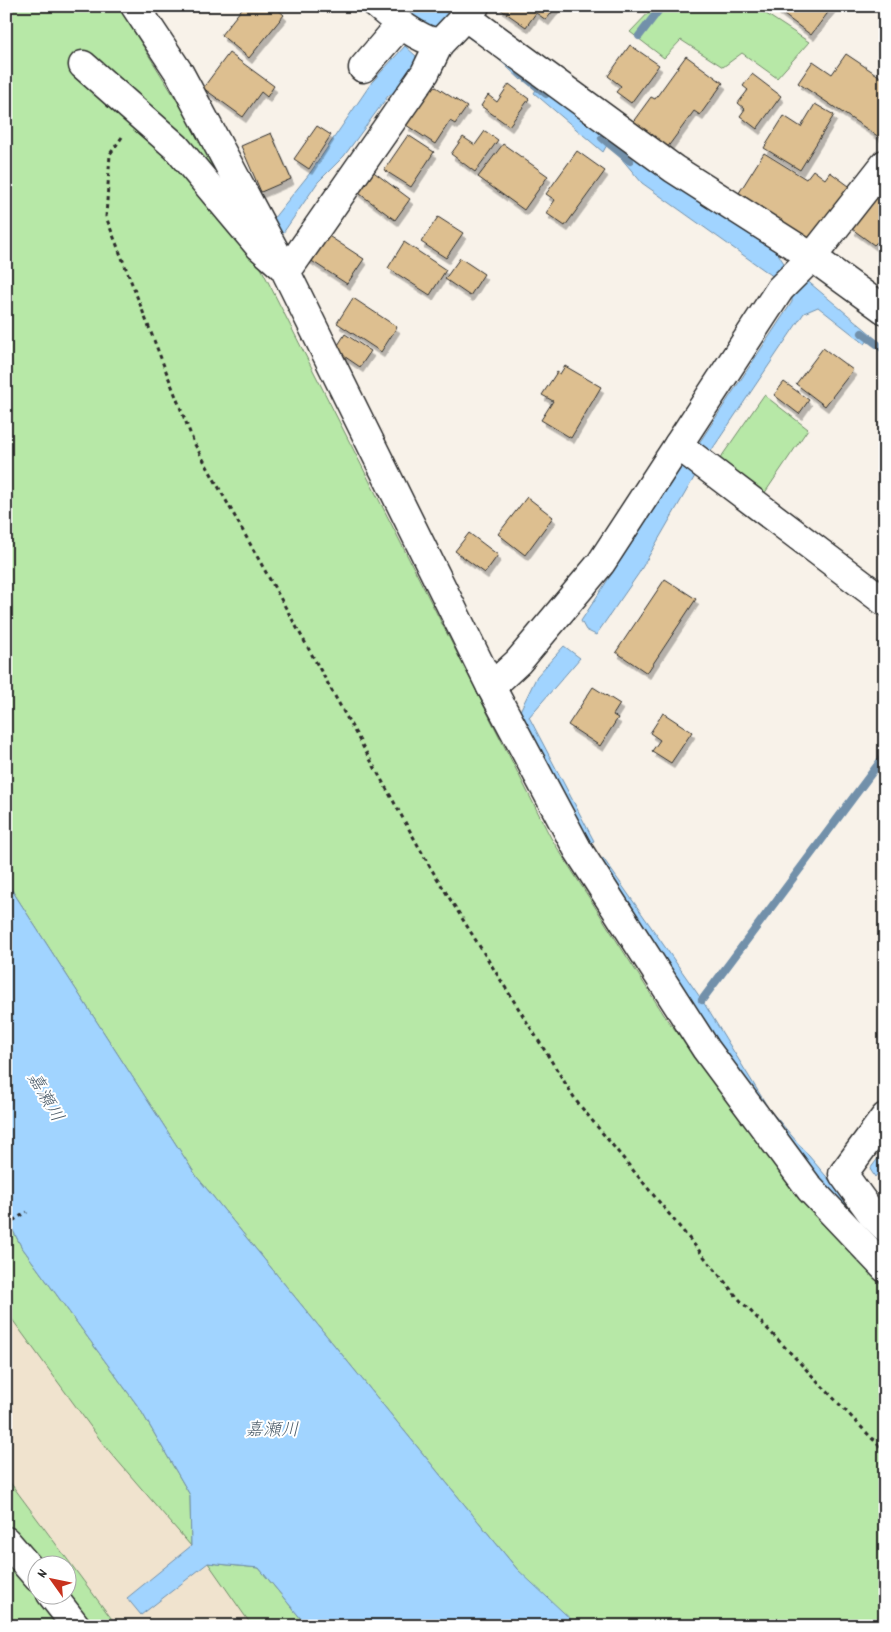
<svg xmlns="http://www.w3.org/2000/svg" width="891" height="1632" viewBox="0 0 891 1632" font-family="Dekko,'Klee One',sans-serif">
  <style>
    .built { fill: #f0e3ce }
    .green { fill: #b7e8a7; stroke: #718a69; fill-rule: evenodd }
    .water { fill: #a1d4ff; stroke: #7290aa }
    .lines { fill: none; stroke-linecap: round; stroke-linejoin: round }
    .stream { stroke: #7290aa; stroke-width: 8 }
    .building { fill: #ddbf90; stroke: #2b2b2b; filter: url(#shadow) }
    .minor-casing { stroke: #2b2b2b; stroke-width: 31 }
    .path { stroke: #2b2b2b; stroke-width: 3; stroke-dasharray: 4 4; stroke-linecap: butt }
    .minor { stroke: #fff; stroke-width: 28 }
    .labels { text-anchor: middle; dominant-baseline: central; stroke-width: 4; stroke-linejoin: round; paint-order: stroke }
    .water-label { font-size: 18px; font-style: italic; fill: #4e5e6b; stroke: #fff }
  </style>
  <defs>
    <filter id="shadow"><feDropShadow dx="3" dy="5.5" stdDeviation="0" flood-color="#0004"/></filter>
  </defs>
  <rect width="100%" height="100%" fill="#f8f2e9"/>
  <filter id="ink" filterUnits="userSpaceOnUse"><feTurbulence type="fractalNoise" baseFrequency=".02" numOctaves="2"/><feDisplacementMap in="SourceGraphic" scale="10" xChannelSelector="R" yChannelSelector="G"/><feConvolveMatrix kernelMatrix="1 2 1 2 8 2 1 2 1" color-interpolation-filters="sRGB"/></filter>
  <g filter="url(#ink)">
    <polygon class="built" points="6,1171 418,1626 117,1626 6,1477"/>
    <g class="green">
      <polygon points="6,6 118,6 257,229 258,262 551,838 668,1021 809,1194 885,1277 885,1626 569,1626 517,1569 197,1177 6,881"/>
      <polygon points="655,6 758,6 757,8 809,42 777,78 742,53 723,67 681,40 664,58 630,32"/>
      <polygon points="764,395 808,429 762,497 717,463"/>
      <polygon points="6,1217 21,1246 140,1409 190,1495 191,1546 104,1445 6,1311"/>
      <path d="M 6,1477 L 117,1626 L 6,1626 ZM 38,1564 L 68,1564 L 68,1594 L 38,1594 Z"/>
      <polygon points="208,1563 259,1568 307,1626 252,1626"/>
    </g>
    <g class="water">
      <polygon points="396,6 438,6 449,14 440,26 419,26"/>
      <polygon points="471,29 528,73 521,80 492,53 463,34"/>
      <polygon points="405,46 416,56 416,65 404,86 388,96 344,156 318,182 281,236 273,219 310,173 372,82"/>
      <polygon points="541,82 612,136 603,152 534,93"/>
      <polygon points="627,148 647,167 777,252 785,265 774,277 642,183 621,158"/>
      <polygon points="805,279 872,335 865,344 818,307 804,313 709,454 697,446 792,302 792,293"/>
      <polygon points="682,466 695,476 639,573 596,635 586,630 581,621"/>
      <polygon points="564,646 580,658 529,717 594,841 584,846 518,715 537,676"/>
      <polygon points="603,858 702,1000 769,1109 865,1222 885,1242 885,1254 763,1115 597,862"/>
      <polygon points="6,881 197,1177 517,1569 578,1626 307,1626 259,1568 208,1563 141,1615 127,1598 191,1546 190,1495 140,1409 21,1246 6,1217"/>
      <polygon points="885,1149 885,1164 875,1177 870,1169"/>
    </g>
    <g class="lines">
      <g class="stream">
        <polyline points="639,36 662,6"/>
        <polyline points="520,73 546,94"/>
        <polyline points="602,138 630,161"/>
        <polyline points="862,333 885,350"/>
        <polyline points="702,1000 885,755"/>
      </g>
    </g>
    <g class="building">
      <polygon points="244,6 274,6 284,15 249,58 221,35"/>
      <polygon points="502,6 557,6 546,20 536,13 526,27 500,9"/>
      <polygon points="777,6 833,6 811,35 776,9"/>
      <polygon points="630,45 659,65 631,103 616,92 621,86 608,76"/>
      <polygon points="229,53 274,86 267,97 261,92 243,117 203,88"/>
      <polygon points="846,54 885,80 885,141 798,83 813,61 832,74"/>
      <polygon points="686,56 723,83 700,115 694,111 667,148 632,123 651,97 655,99"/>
      <polygon points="752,74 781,96 757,129 740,116 745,109 738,103 748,90 743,86"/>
      <polygon points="509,84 529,99 509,126 481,106 488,95 497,102"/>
      <polygon points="433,85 467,107 455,124 450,121 435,144 406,125"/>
      <polygon points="815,104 834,115 800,170 764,148 784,116 801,127"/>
      <polygon points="317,126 331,135 309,169 294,159"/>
      <polygon points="485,131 498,140 475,172 451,154 463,137 475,145"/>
      <polygon points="271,133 291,179 261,192 241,146"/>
      <polygon points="408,135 434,152 411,187 384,170"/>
      <polygon points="503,144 548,176 524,210 478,177"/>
      <polygon points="577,151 605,171 565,226 546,213 555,200 546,194"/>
      <polygon points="764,153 806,179 813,170 825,179 830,172 853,189 812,242 737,196"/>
      <polygon points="371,170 410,199 395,220 356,191"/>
      <polygon points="877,195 885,201 885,248 877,242 874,245 852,229"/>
      <polygon points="438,217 463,233 446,258 421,242"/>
      <polygon points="324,233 364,259 347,284 307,258"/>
      <polygon points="404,242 446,270 430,295 388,268"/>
      <polygon points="460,258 484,274 470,296 445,279"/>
      <polygon points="353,298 397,327 381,352 337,323"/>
      <polygon points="345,334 371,351 360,367 335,350"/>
      <polygon points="823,348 853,370 825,406 796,384"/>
      <polygon points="565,366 601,387 571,438 541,420 553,401 542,395 557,372 560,374"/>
      <polygon points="784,382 809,400 799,414 774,395"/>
      <polygon points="527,497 553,517 525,555 498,534"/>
      <polygon points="469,533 498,555 485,573 455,551"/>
      <polygon points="665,579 696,599 647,673 616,652"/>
      <polygon points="593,687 620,704 613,715 618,718 600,746 568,725"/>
      <polygon points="663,713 692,732 671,763 652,751 660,740 650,733"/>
    </g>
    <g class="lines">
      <g class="minor-casing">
        <g id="minor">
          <polyline points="135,6 180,74 284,268 491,687 578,850 706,1049 810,1189 885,1268"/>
          <path d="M 378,6 C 397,22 415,37 439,44"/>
          <polyline points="466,17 674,169 812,257 885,310"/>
          <polyline points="83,65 176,147 259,246 284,268 292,264 425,73 439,44 475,6"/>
          <polyline points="363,68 400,25"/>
          <polyline points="678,445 885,602"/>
          <polyline points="491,687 518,662 601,563 780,289 812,257 885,164"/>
          <polyline points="885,1117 843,1174 872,1214 885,1227"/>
          <polyline points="6,1541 38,1578"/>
          <polyline points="51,1594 76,1626"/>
        </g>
      </g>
      <g class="path">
        <polyline points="122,137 110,154 106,217 194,443 430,867 577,1102 738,1298 885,1452"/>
        <polyline points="6,1225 27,1212"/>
      </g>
      <use href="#minor" class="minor"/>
    </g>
  </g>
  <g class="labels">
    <g class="water-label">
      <text transform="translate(44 1098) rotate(60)">嘉瀬川</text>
      <text x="272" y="1431">嘉瀬川</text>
    </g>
  </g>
  <rect width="891" height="1632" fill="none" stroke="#fff" stroke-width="25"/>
  <rect x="12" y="12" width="866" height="1607" fill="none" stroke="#2b2b2b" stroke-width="2" filter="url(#ink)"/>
  <g transform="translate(52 1580) rotate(303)"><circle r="24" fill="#ffffff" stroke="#aaaaaa"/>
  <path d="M0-4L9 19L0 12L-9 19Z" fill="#c8321e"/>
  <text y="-8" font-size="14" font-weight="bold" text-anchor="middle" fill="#2b2b2b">N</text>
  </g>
</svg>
